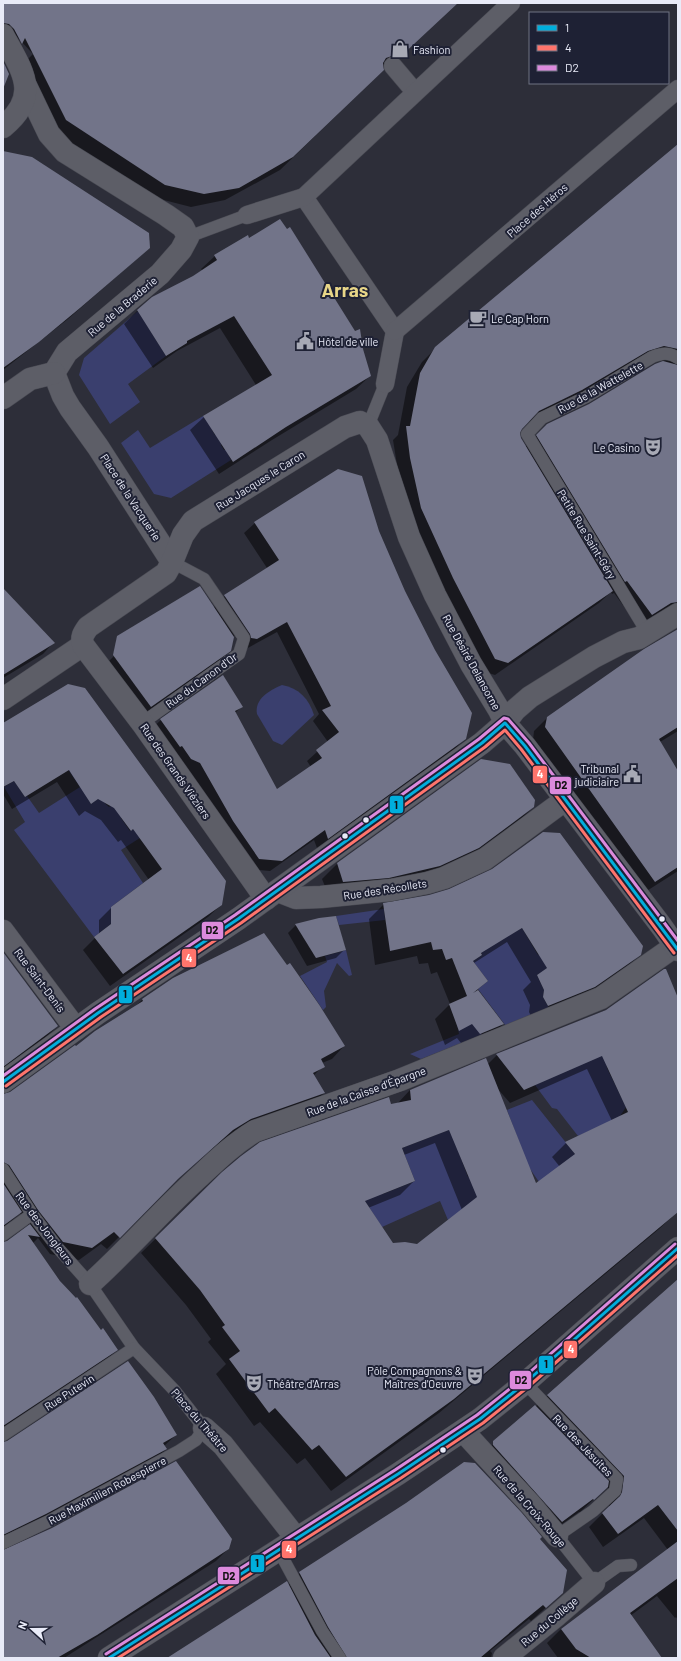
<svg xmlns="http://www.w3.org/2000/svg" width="681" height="1661" viewBox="0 0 681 1661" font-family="Barlow,sans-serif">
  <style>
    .green { fill: #3a3f6e }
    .shadow { fill: #0007; fill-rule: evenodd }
    .building { fill: #727489; fill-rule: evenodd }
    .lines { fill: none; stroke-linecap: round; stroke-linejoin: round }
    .service-casing { stroke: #494a53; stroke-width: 13 }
    .pedestrian-casing { stroke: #494a53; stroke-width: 19 }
    .minor-casing { stroke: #494a53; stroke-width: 23 }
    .tertiary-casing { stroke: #494a53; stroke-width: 23 }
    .service { stroke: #5d5e67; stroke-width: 12 }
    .pedestrian { stroke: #5d5e67; stroke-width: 18 }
    .minor { stroke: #5d5e67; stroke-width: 22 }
    .tertiary { stroke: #5d5e67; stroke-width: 22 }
    .bus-1-casing { stroke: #1e2134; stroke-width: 6 }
    .bus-2-casing { stroke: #1e2134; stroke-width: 6 }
    .bus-3-casing { stroke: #1e2134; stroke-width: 6 }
    .bus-1 { stroke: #00aedc; stroke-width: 3 }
    .bus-2 { stroke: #ff746c; stroke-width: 3 }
    .bus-3 { stroke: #dc8add; stroke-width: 3 }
    .bus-dot { fill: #e9ebf8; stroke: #1e2134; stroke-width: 1.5 }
    .labels { text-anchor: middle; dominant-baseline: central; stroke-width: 4; stroke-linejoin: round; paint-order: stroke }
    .poi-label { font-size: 11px; fill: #e9ebf8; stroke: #1e2134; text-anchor: start }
    .street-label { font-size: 11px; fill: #e9ebf8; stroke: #1e2134 }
    .town-label { font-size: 19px; font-weight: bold; fill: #e8d688; stroke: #1e2134 }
    .line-badge { stroke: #1e2134; stroke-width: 1.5 }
    .badge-label { font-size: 11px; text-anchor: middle; font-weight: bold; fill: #fff }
    .pale-badge-label { font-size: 11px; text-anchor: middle; font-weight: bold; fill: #111 }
  </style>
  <rect width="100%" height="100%" fill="#2d2e39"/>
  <g class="green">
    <polygon points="138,311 166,356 128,384 140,402 110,424 79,375 84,358"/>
    <polygon points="203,416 213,429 212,430 215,435 217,434 222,443 221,445 224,450 226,450 231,460 171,498 154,494 121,443 138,430 150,448"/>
    <path d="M 282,685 C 299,688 309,699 314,715 L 282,745 L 273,741 L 257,714 C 254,699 270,690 282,685 Z"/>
    <path d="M 88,748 L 87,797 L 91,804 L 103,795 C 103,801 104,803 109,807 L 115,803 L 122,812 L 121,818 L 130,831 L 137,827 L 143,836 L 121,850 L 143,883 L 111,907 L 111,915 L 116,920 L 94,937 L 14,830 L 25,822 L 4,787 L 14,781 L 25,797 L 27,796 L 39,813 L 80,787 L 65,765 Z"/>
    <polygon points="384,909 385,920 339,925 336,916"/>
    <polygon points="522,928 538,955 547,950 558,961 537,975 544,990 543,997 549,1008 506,1026 478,989 488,981 473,961 482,955 481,951"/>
    <polygon points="346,950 352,975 349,976 337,963 324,991 326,1007 323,1010 300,976 327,962 325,956"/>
    <polygon points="475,1017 482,1035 421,1059 410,1054 459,1034 457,1024"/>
    <polygon points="605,1052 607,1068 626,1107 607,1136 600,1126 578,1136 557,1109 552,1108 535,1085"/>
    <polygon points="532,1100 575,1154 553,1202 528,1166 448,1220 440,1201 382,1227 365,1201 376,1178 383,1194 415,1181 402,1148 454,1128 459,1153 468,1177 524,1155 507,1110"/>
  </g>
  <g class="shadow">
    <polygon points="3,3 457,3 385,70 383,69 370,83 280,170 225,200 191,207 152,197 59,136 21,66 33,54 3,22"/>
    <path d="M 678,145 L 678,626 L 639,627 L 614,593 L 612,594 L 611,592 L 599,603 L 495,675 L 482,671 L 423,555 L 398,471 L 393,440 L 398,435 L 407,387 L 422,362 L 435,349 ZM 656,359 L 666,362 L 590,404 L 547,425 L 525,447 L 519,434 L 526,423 Z"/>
    <polygon points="3,152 149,248 68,319 3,370"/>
    <polygon points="215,256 355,333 362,349 370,376 356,389 272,440 219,474 190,430 204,417 256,385 220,328 177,351 153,368 124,324 138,310 203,271 201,269"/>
    <polygon points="338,470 378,532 465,738 455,749 317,848 314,840 270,871 248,869 150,730 161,720 223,676 241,707 235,713 277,790 311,767 307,761 328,742 313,721 319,714 277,632 246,649 240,644 234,635 230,650 217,663 138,719 101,669 114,656 213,608 225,596 267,568 244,533 255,523"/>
    <polygon points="3,590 53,643 43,654 3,678"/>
    <polygon points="678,627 678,731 660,742 678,773 678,871 642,894 533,740 534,731 547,718 677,630"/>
    <polygon points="68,685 221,905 208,917 110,986 83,950 99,934 99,920 112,907 149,880 121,840 118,842 101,820 85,811 79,816 57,782 12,809 3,794 3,725"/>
    <polygon points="481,760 533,807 518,822 463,863 329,896 322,879 337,864"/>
    <polygon points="430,896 640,954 625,969 579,1001 533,1020 529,1012 530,1005 523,990 531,982 507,942 474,963 487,981 477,990 503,1024 489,1038 465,1048 457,1038 445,1045 435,1019 450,1004 437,972 431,974 428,963 419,964 417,956 375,965 369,919 384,904"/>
    <polygon points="296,925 345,949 336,958 307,966 288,933"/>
    <polygon points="3,954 57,1026 45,1038 3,1069"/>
    <polygon points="174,978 344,1046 332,1059 322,1063 323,1066 313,1076 324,1093 311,1105 228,1137 205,1154 166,1190 107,1249 101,1244 79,1260 50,1254 38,1238 33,1243 60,1281 117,1350 104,1362 3,1429 3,1243 7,1242 29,1226 20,1213 3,1228 3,1095 11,1093 134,1008 142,1000"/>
    <path d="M 678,1000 L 678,1209 L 674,1215 L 659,1229 L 439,1413 L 331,1491 L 305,1458 L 297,1464 L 260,1422 L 254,1426 L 216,1374 L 226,1364 L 208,1342 L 211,1339 L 186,1305 L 141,1253 L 223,1173 L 397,1104 L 410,1090 L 487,1065 L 497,1055 L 606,1010 ZM 587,1069 L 612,1121 L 566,1143 L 552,1157 L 560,1167 L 535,1184 L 497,1088 L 510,1103 ZM 435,1143 L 462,1210 L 417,1245 L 393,1244 L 368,1208 L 400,1195 L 414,1181 L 404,1155 Z"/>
    <polygon points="678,1280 678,1620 676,1617 675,1618 657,1596 630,1616 661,1658 558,1658 547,1643 561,1629 668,1550 644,1518 603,1547 589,1527 609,1507 610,1491 607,1487 580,1512 579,1512 548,1534 481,1455"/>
    <polygon points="176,1435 164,1446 166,1449 154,1461 3,1540 3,1443"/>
    <polygon points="538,1539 562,1593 531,1621 529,1619 490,1651 492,1653 491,1658 169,1658 288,1585 300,1573"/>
    <polygon points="228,1549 216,1561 64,1658 3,1658 3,1551"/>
  </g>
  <g class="building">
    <polygon points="3,3 458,3 399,58 392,56 386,58 383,63 384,70 293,157 239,188 204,194 165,185 66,120 25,38 22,44 14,29 9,24 3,23"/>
    <polygon points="3,61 9,74 3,89"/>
    <polygon points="678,144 678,349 664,346 648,351 582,390 539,411 522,429 520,433 521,438 613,591 508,663 495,659 453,578 421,508 410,458 406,426 410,426 420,373 435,347"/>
    <polygon points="3,151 32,157 149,233 150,248 80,308 39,342 3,368"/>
    <polygon points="280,219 287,229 290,227 355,331 360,329 363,349 371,376 286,427 233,462 203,416 272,375 234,316 187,341 187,343 166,356 137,310 152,297 193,276 217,260 214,255 248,235 249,238"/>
    <polygon points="663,361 678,365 678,602 671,603 652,615 627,581 625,582 536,435 547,424 589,404 655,364"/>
    <polygon points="338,469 362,476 379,531 405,591 435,650 472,713 466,739 328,839 325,830 282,861 259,859 233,821 200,763 191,759 182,746 180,747 160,719 223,675 243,707 235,711 277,789 322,758 316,750 339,732 322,710 331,706 287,622 257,639 251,638 250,634 224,595 279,560 254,522"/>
    <polygon points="200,586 234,637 231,651 151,707 113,655 117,636"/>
    <polygon points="3,588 55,643 3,675"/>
    <polygon points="678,629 678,727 659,739 678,771 678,867 655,882 545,727 547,717 644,649"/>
    <polygon points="68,684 85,688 226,881 222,905 123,974 94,937 111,924 111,907 162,869 133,829 131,831 114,808 98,799 91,804 69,770 25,797 14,781 3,787 3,723"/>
    <polygon points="481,759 510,764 535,800 534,807 479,848 440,866 389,878 343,882 337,863"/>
    <polygon points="543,832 560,833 643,946 641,955 595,987 548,1006 543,997 544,990 537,975 547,968 522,928 481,953 482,955 473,961 488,981 473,993 478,990 504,1024 480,1034 472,1024 459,1031 449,1004 467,996 452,958 446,960 442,949 433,950 431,942 390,951 383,903 429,895 449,889 492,869"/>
    <polygon points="336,916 346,950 316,958 295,924 319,918"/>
    <polygon points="264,933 287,965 290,963 320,1006 345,1046 321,1059 325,1067 313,1073 325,1093 251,1119 233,1130 178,1179 120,1238 114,1232 92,1248 63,1242 38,1210 9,1165 3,1162 3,1094 10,1092 75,1045 76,1046 95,1031 143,1001 142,999 173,978"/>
    <polygon points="3,952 58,1026 3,1067"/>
    <path d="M 664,969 L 666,969 L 678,998 L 678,1212 L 454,1399 L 346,1477 L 319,1445 L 312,1450 L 275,1408 L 269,1413 L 229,1359 L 240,1351 L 222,1327 L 225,1325 L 200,1290 L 155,1238 L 222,1172 L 241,1156 L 260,1142 L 389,1097 L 391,1104 L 411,1100 L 410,1090 L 486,1058 L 536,1183 L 575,1154 L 565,1142 L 628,1112 L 602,1056 L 524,1090 L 496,1054 L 606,1010 ZM 449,1130 L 477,1197 L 417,1244 L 405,1242 L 393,1243 L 365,1201 L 415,1181 L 402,1148 Z"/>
    <polygon points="3,1183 22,1212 3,1226"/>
    <polygon points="30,1224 40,1237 28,1235 60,1281 76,1298 77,1297 101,1330 103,1328 118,1350 3,1426 3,1242 7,1241"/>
    <polygon points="678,1279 678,1531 658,1505 618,1534 602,1513 620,1496 622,1492 624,1476 547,1395"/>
    <polygon points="128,1361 154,1397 177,1435 163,1443 167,1449 46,1514 3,1535 3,1442 7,1441"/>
    <polygon points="535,1405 609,1481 608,1487 594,1500 593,1499 562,1522 493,1445 493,1441"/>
    <polygon points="176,1461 232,1539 229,1549 97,1635 57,1658 3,1658 3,1550 52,1528"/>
    <polygon points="464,1462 475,1463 522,1513 542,1537 540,1539 567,1570 563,1593 546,1608 543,1605 521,1623 480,1658 347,1658 328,1627 299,1572 406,1503"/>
    <polygon points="678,1541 678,1578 630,1613 662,1658 591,1658 576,1649 561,1629"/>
    <polygon points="287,1581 315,1635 331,1658 167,1658"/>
  </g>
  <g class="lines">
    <g class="service-casing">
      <g id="service">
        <polyline points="188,237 247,215"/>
        <polyline points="368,426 385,384"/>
        <path d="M 648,634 L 527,434 L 542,418 L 586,397 L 652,357 C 662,353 668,352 678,358"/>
        <polyline points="142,723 239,654 244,638 204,579 172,562"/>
        <polyline points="3,1169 32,1214 57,1247 90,1284 134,1348 175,1391 204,1428 196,1440 179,1451 49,1521 3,1543"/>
        <polyline points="3,1235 32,1214"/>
        <polyline points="525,1383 617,1479 615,1491 593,1511 557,1536 594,1583 618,1566 631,1565"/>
        <polyline points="3,1435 134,1348"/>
        <polyline points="278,1549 322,1631 340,1658"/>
      </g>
    </g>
    <g class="pedestrian-casing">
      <g id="pedestrian">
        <polyline points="393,66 415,92"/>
        <polyline points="304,197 395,331 385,384"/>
        <polyline points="247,215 304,197 511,3"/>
        <polyline points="395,331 678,89"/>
      </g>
    </g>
    <g class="minor-casing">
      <g id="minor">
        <polyline points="26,86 49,134 65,152 166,215 183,227 188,237 181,250 160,274 67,352 54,373"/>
        <polyline points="54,373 63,396 70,408 98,447 172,562"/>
        <polyline points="3,398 30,379 54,373"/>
        <polyline points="3,699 83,645"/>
        <polyline points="278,891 296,898 321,897 391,890 427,883 444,878 485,859 565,800"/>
        <path d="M 266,899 L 142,723 L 83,645 C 81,637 83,634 88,627 L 166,573 L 172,562 L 183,535 L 193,521 L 345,427 L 360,422 L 368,426 L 377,440 L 409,537 L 435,595 L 471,664 L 499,710 L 505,723 L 515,710 L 530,697 L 594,657 L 623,642 L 639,638 L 678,614"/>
        <polyline points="3,931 76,1029"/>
        <path d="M 90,1284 C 128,1250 162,1210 201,1175 C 218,1159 235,1143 255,1131 L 400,1080 L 601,998 L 678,944"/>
        <polyline points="204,1428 223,1445 296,1538"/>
        <polyline points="463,1431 531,1505 557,1536"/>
        <polyline points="504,1658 556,1616 594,1583"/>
      </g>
    </g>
    <g class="tertiary-casing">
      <g id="tertiary">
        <path d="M 3,35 C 22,71 42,95 3,127"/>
        <polyline points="3,1082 98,1013 238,919 482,743 505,723 525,746 662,927 678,950"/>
        <polyline points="109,1658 398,1474 480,1419 525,1383 678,1248"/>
      </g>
    </g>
    <use href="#service" class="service"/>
    <use href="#pedestrian" class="pedestrian"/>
    <use href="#minor" class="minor"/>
    <use href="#tertiary" class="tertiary"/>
    <g class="bus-1-casing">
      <g id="bus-1">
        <polyline points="3,1082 98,1013 238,919 482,743 505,723 525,746 678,950"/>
        <polyline points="109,1658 398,1474 480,1419 525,1383 678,1248"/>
      </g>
    </g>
    <g class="bus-2-casing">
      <g id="bus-2">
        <polyline points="6,1086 101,1017 241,923 485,747 505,730 521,749 674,953"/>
        <polyline points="118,1658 401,1478 483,1423 528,1387 678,1255"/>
      </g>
    </g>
    <g class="bus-3-casing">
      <g id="bus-3">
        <polyline points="3,1076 95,1009 235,915 479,739 504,718 508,719 529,743 678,941"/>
        <polyline points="106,1654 395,1470 477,1415 522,1379 675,1244"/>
      </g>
    </g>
    <use href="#bus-1" class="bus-1"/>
    <use href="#bus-2" class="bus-2"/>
    <use href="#bus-3" class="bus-3"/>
  </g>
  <defs>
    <g id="shop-bare" transform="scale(1.38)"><path d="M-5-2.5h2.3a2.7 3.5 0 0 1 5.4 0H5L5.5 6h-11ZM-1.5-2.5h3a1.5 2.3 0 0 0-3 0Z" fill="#a7a9b5" stroke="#1e2134" stroke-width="2.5" paint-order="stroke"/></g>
    <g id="cafe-bare" transform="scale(1.38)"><path d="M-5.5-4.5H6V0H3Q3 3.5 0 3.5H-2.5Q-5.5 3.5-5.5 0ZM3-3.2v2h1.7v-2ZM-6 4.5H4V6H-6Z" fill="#a7a9b5" stroke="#1e2134" stroke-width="2.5" paint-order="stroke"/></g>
    <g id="civic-bare" transform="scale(1.38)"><path d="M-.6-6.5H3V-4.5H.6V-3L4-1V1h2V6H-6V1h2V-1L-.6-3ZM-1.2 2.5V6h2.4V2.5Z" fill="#a7a9b5" stroke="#1e2134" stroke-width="2.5" paint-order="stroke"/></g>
    <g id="theatre-bare" transform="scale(1.38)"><path d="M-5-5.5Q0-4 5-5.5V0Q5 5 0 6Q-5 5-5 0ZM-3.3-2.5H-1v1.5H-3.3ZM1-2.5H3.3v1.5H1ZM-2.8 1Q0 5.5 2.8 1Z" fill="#a7a9b5" stroke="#1e2134" stroke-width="2.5" paint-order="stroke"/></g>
  </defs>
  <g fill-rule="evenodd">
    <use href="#shop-bare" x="400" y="49"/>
    <use href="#cafe-bare" x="478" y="318"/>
    <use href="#civic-bare" x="305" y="341"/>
    <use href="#theatre-bare" x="653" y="447"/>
    <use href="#civic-bare" x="632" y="774"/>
    <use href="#theatre-bare" x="475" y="1376"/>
    <use href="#theatre-bare" x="254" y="1383"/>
  </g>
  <g class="bus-dot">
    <circle cx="366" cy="820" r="3.5"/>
    <circle cx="345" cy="836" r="3.5"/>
    <circle cx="662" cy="919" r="3.5"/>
    <circle cx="443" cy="1450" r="3.5"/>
  </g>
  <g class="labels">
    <g class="poi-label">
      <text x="413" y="49">Fashion</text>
      <text x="491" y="318">Le Cap Horn</text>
      <text x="318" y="341">Hôtel de ville</text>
      <text x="640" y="447" text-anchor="end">Le Casino</text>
      <text x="619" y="768" text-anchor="end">Tribunal<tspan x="619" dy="13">judiciaire</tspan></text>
      <text x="462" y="1370" text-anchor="end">Pôle Compagnons &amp;<tspan x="462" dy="13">Maîtres d'Oeuvre</tspan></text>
      <text x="267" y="1383">Théâtre d'Arras</text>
    </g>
    <g class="street-label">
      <text transform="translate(537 210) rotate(-41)">Place des Héros</text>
      <text transform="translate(122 306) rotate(-40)">Rue de la Braderie</text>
      <text transform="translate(600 387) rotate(-29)">Rue de la Wattelette</text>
      <text transform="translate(260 480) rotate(-32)">Rue Jacques le Caron</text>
      <text transform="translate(131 497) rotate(57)">Place de la Vacquerie</text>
      <text transform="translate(587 534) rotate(59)">Petite Rue Saint-Géry</text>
      <text transform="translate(472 662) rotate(61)">Rue Désiré Delansorne</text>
      <text transform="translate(201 680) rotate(-36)">Rue du Canon d'Or</text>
      <text transform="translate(176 771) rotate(55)">Rue des Grands Viéziers</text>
      <text transform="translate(385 889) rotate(-9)">Rue des Récollets</text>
      <text transform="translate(40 980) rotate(53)">Rue Saint-Denis</text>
      <text transform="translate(366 1091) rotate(-20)">Rue de la Caisse d'Épargne</text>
      <text transform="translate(45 1228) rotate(53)">Rue des Jongleurs</text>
      <text transform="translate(69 1392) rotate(-33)">Rue Putevin</text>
      <text transform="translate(200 1420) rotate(49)">Place du Théâtre</text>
      <text transform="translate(583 1445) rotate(46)">Rue des Jésuites</text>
      <text transform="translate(107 1490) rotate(-28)">Rue Maximilien Robespierre</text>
      <text transform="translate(530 1506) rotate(49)">Rue de la Croix-Rouge</text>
      <text transform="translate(549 1621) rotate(-40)">Rue du Collège</text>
    </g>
    <g class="town-label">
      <text x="345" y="289">Arras</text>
    </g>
  </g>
  <g class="line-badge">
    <rect x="532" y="765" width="16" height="19" rx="4" fill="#ff746c"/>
    <rect x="549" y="776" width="23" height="19" rx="4" fill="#dc8add"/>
    <rect x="389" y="795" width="15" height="19" rx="4" fill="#00aedc"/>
    <rect x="201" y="921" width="23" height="19" rx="4" fill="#dc8add"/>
    <rect x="181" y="948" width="16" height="20" rx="4" fill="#ff746c"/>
    <rect x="118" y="985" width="15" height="19" rx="4" fill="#00aedc"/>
    <rect x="563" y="1340" width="15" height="19" rx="4" fill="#ff746c"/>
    <rect x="538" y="1355" width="16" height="19" rx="4" fill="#00aedc"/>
    <rect x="509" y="1370" width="23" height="20" rx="4" fill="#dc8add"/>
    <rect x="281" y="1540" width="16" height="19" rx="4" fill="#ff746c"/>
    <rect x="250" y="1554" width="15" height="19" rx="4" fill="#00aedc"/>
    <rect x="217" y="1566" width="23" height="19" rx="4" fill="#dc8add"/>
  </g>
  <g class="badge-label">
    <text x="540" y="778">4</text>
    <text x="189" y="962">4</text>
    <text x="571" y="1353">4</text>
    <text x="289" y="1553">4</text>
  </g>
  <g class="pale-badge-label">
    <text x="561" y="789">D2</text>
    <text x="396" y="809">1</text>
    <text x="212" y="934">D2</text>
    <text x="125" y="998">1</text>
    <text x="546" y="1368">1</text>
    <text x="521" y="1384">D2</text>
    <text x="257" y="1567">1</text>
    <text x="229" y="1580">D2</text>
  </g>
  <rect width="681" height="1661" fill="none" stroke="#e9ebf8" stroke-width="8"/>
  <rect x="529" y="12" width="140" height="72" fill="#1e2134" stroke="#6f7282"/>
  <rect x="537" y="25" width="20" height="6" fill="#00aedc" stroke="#6f7282"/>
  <text x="565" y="32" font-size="12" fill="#e9ebf8">1</text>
  <rect x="537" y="45" width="20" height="6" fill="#ff746c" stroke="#6f7282"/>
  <text x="565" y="52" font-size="12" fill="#e9ebf8">4</text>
  <rect x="537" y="65" width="20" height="6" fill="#dc8add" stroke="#6f7282"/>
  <text x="565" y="72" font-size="12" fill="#e9ebf8">D2</text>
  <g transform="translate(32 1629) rotate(291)" stroke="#1e2134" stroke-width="3" paint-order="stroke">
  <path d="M0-3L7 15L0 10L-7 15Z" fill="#e9ebf8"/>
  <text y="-6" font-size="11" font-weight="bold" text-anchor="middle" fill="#e9ebf8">N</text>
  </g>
</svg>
